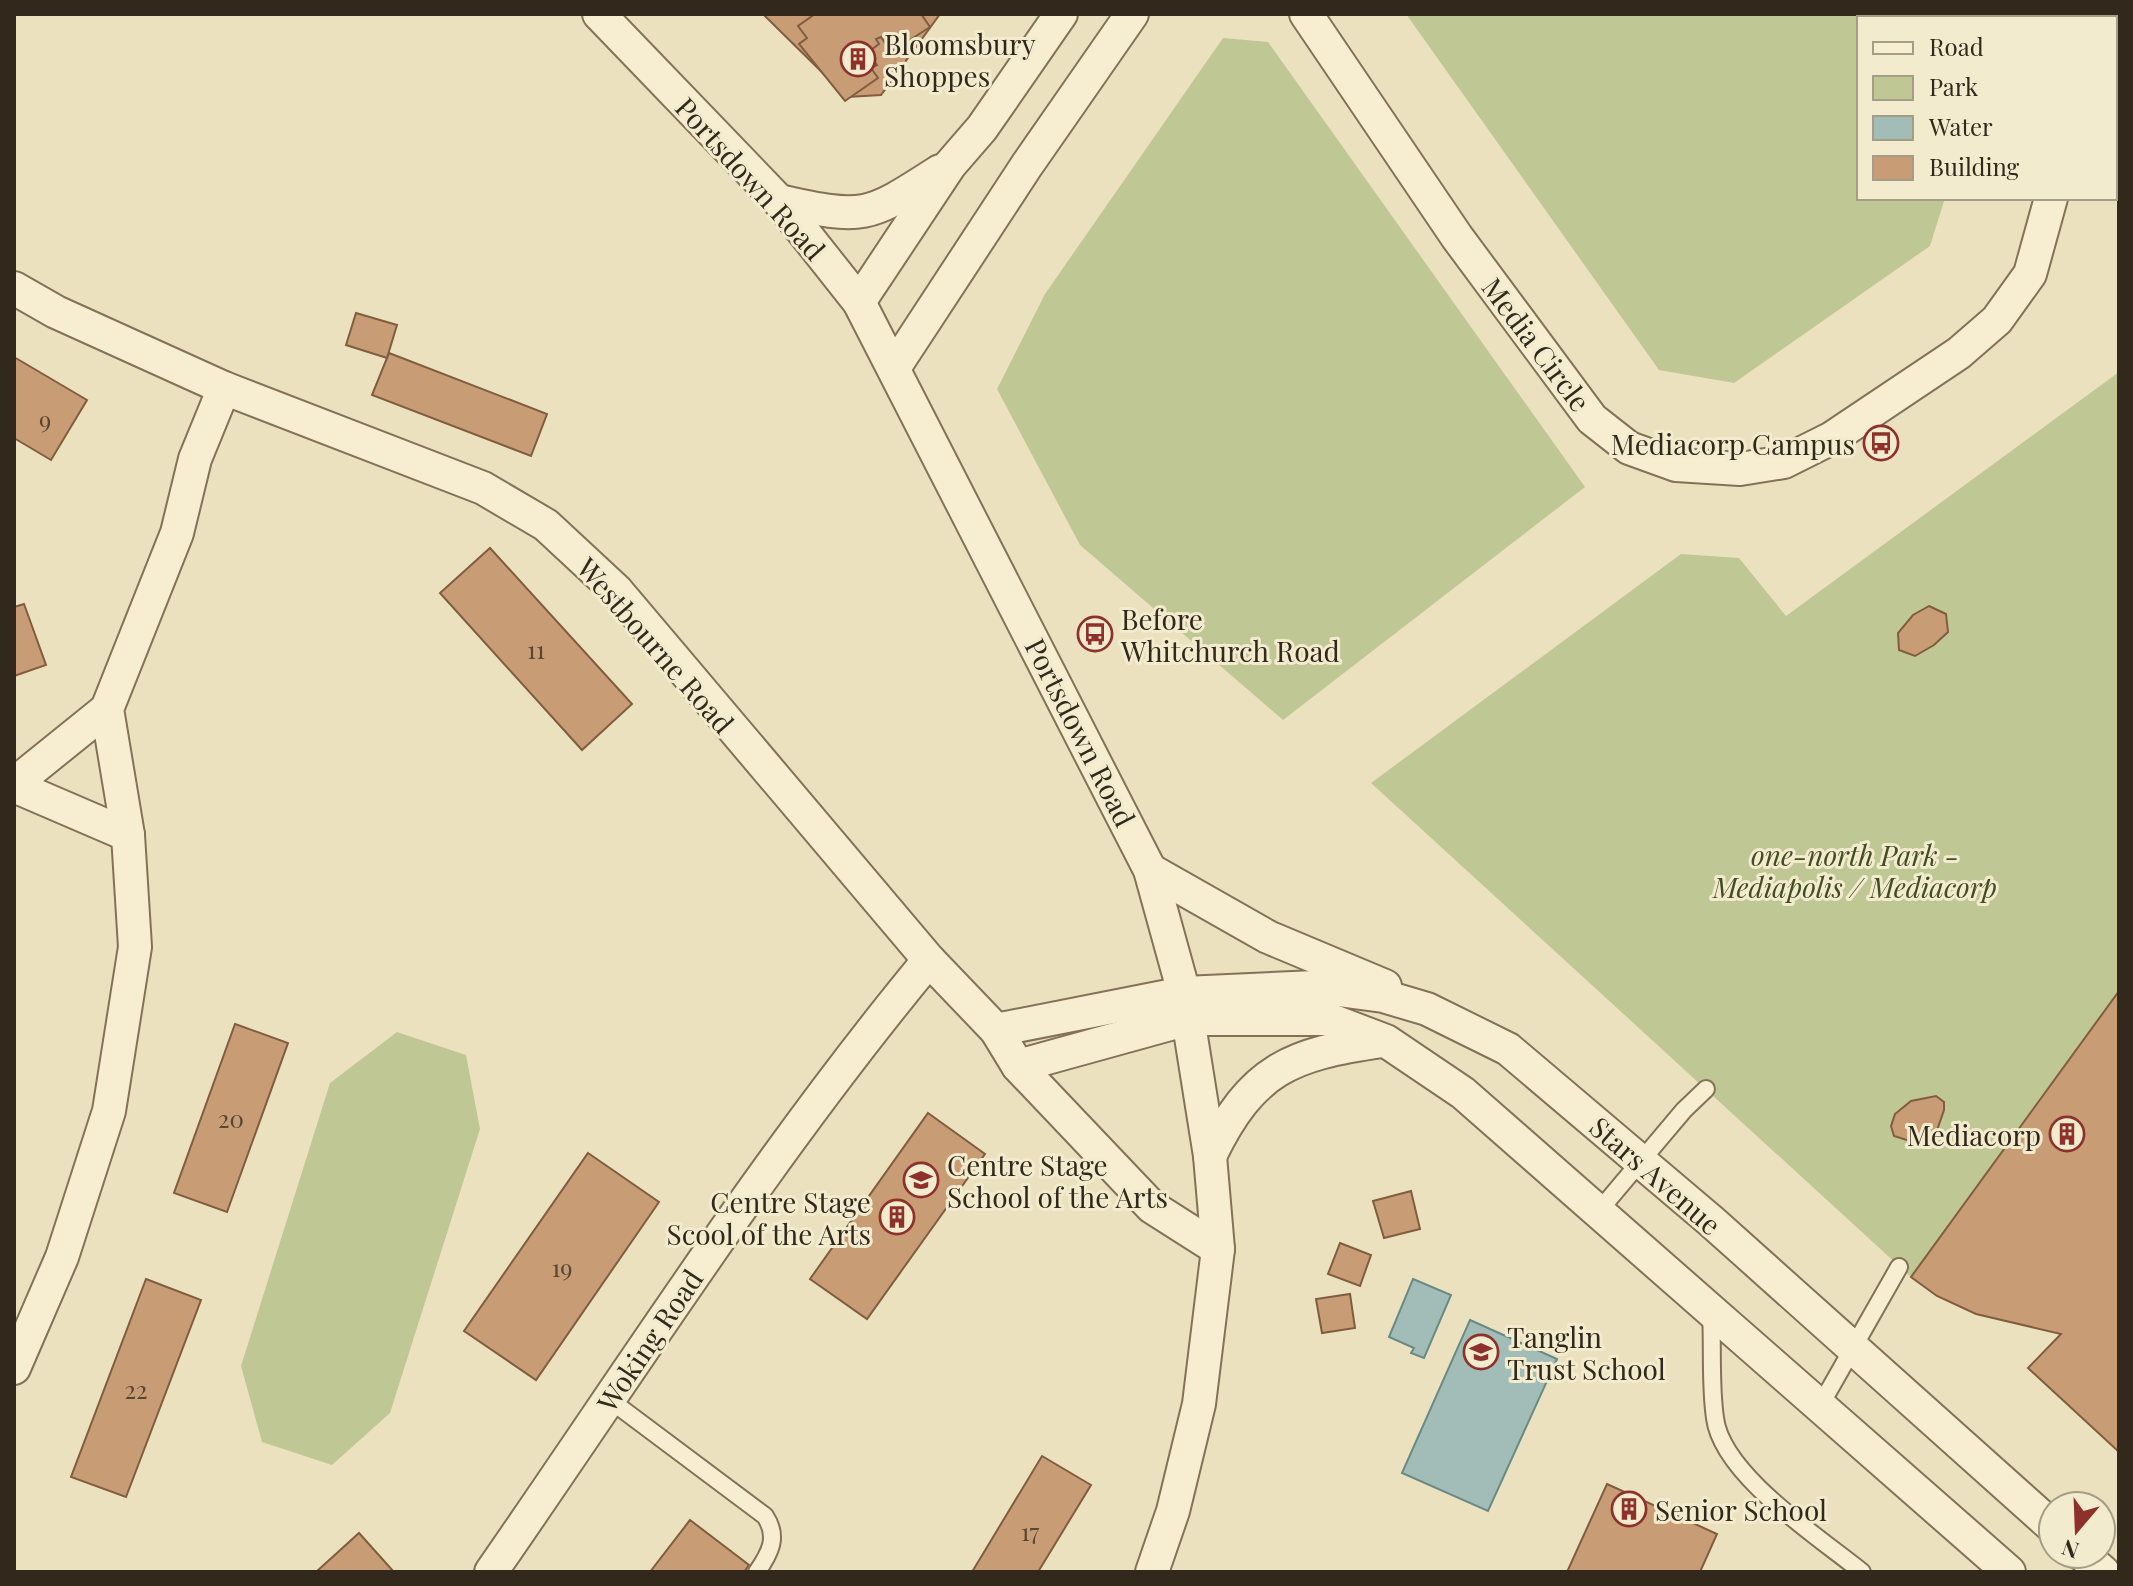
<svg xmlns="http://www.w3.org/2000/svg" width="2133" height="1586" viewBox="0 0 2133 1586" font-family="'Playfair Display',serif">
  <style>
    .green { fill: #bfc894 }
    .water { fill: #a2bdb7; stroke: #6a8a84; stroke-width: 2 }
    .building { fill: #c89d76; stroke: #805d3f; stroke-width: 2 }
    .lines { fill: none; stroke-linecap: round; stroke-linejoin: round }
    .lane-casing { stroke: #837158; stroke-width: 20 }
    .street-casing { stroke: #837158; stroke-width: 36 }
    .lane { stroke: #f7eed1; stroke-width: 16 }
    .street { stroke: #f7eed1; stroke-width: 32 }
    .labels { text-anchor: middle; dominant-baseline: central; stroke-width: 6; stroke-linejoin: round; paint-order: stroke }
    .number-label { font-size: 24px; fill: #584532 }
    .poi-label { font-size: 28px; fill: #33281c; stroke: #f3ebce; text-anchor: start }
    .street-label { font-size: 28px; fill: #33281c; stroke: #f3ebce }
    .park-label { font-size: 28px; font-style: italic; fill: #414e24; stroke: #f3ebce }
  </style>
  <rect width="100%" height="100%" fill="#ebe1bf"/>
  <g class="green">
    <polygon points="1406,14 1861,14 1859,198 1945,198 1930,246 1734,383 1659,370"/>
    <polygon points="1223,38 1268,42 1585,487 1283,720 1080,545 997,389 1045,294"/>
    <polygon points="2119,372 2119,991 1911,1277 1371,783 1681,554 1739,558 1786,616"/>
    <polygon points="397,1032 466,1055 480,1129 390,1413 332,1465 262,1442 241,1366 330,1083"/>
  </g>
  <g class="water">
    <polygon points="1413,1279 1451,1295 1424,1358 1411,1353 1414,1348 1389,1337"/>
    <polygon points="1470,1320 1557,1359 1488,1511 1402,1473"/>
  </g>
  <g class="building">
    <polygon points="763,14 940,14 881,95 847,97"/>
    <polygon points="810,14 921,14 930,27 891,52 881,37 876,39 879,44 868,52 877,65 871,68 878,78 845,101 799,44 807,38 798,26 812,16"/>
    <polygon points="356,313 397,325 387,358 346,345"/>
    <polygon points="389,353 547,414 531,456 372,395"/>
    <polygon points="14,357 87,400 51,460 14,438"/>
    <polygon points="490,548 632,704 582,750 440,593"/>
    <polygon points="24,604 46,665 14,676 14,607"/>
    <polygon points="1929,606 1946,614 1948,632 1934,645 1915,656 1899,650 1898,633 1913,615"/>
    <polygon points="2119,991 2119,1452 2028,1368 2061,1334 1976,1314 1937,1296 1911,1277"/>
    <polygon points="235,1024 288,1043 227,1212 174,1193"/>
    <polygon points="1936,1096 1944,1102 1944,1110 1936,1133 1916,1143 1894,1136 1891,1126 1895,1114 1911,1101"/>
    <polygon points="928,1113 985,1154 867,1319 810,1279"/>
    <polygon points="588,1153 659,1202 536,1380 464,1331"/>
    <polygon points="1411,1191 1420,1229 1384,1238 1373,1201"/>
    <polygon points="1340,1243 1371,1255 1360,1286 1328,1274"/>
    <polygon points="146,1279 201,1300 126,1497 71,1477"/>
    <polygon points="1350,1294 1355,1328 1322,1333 1316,1299"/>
    <polygon points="1042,1456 1091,1485 1038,1572 972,1572"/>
    <polygon points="1607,1484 1717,1534 1700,1572 1567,1572"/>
    <polygon points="690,1520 749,1565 744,1572 650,1572"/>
    <polygon points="359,1533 394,1572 316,1572"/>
  </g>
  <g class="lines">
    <g class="lane-casing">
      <g id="lane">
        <polyline points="1598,1212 1684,1110 1706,1089"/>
        <path d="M 1711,1313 C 1713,1347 1710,1384 1715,1418 C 1722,1475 1819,1537 1862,1572"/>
        <path d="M 610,1400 L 765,1516 C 779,1537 770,1553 757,1572"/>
        <polyline points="1820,1406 1899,1267"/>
      </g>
    </g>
    <g class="street-casing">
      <g id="street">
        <polyline points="599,14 779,201 859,302 1150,870 1184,993 1210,1156 1218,1249 1199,1404 1173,1511 1152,1572"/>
        <polyline points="1306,14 1457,237 1592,419 1629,448 1676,465 1740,469 1784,462 1832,438 1959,353 1997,320 2030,274 2051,198"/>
        <polyline points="1989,14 1991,18"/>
        <path d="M 779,201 C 865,220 867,218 940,171"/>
        <polyline points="14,288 56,312 224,388 483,488 546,525 617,591 929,960 996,1030 1018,1066 1152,1207 1218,1249"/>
        <polyline points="859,302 950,165 982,128 1061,14"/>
        <polyline points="894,368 1027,165 1132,14"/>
        <polyline points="14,784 107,709"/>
        <polyline points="14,786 128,835"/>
        <polyline points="1150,870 1268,937 1385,986"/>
        <polyline points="996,1030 1184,993 1316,987 1383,996 1427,1009 1508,1049 1711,1221 2053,1527"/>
        <polyline points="1018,1066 1188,1019 1328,1019 1386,1041 1463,1093 2009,1572"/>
        <path d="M 1210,1156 C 1252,1069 1290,1054 1383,1041"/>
        <polyline points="14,1368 62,1257 109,1111 135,947 128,835 107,709 177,533 195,459 224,388"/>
        <polyline points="2082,1554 2103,1572"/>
        <path d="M 491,1572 C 634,1366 768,1154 929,960"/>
      </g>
    </g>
    <use href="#lane" class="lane"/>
    <use href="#street" class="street"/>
  </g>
  <defs>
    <g id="building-ring" transform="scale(1.8)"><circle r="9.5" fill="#f3ebce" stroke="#8e312b" stroke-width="1.5"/><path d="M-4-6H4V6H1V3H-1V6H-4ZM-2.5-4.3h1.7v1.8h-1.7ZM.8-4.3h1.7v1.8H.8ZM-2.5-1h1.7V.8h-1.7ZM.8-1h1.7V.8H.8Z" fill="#8e312b"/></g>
    <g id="bus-ring" transform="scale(1.8)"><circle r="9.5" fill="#f3ebce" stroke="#8e312b" stroke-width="1.5"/><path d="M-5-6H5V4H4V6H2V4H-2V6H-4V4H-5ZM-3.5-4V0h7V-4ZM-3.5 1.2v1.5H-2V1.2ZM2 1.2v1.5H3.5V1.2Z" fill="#8e312b"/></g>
    <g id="school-ring" transform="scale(1.8)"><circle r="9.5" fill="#f3ebce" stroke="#8e312b" stroke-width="1.5"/><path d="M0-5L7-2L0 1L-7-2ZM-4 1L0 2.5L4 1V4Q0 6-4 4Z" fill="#8e312b"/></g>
  </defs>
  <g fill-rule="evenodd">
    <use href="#building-ring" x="858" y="59"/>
    <use href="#bus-ring" x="1881" y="443"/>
    <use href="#bus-ring" x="1095" y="634"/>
    <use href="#building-ring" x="2067" y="1134"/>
    <use href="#school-ring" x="921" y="1180"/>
    <use href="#building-ring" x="897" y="1217"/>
    <use href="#school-ring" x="1481" y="1352"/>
    <use href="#building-ring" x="1629" y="1509"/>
  </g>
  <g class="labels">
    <g class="number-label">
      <text x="45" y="419">9</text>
      <text x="536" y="649">11</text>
      <text x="231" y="1118">20</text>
      <text x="562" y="1267">19</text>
      <text x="136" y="1389">22</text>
      <text x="1030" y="1531">17</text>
    </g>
    <g class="poi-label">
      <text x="884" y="43">Bloomsbury<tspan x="884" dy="32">Shoppes</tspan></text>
      <text x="1855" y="443" text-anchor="end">Mediacorp Campus</text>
      <text x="1121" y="618">Before<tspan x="1121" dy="32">Whitchurch Road</tspan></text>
      <text x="2041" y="1134" text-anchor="end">Mediacorp</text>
      <text x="947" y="1164">Centre Stage<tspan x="947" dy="32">School of the Arts</tspan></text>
      <text x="871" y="1201" text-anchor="end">Centre Stage<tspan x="871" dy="32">Scool of the Arts</tspan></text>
      <text x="1507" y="1336">Tanglin<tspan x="1507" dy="32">Trust School</tspan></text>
      <text x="1655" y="1509">Senior School</text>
    </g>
    <g class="street-label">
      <text transform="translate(751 178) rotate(48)">Portsdown Road</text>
      <text transform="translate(1537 344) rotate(53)">Media Circle</text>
      <text transform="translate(656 645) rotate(49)">Westbourne Road</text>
      <text transform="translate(1081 732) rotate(63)">Portsdown Road</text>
      <text transform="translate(1656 1175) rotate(41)">Stars Avenue</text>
      <text transform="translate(649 1340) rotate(-56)">Woking Road</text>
    </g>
    <g class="park-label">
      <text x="1855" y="854">one-north Park -<tspan x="1855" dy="32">Mediapolis / Mediacorp</tspan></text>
    </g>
  </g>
  <rect width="2133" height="1586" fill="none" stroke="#33281c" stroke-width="32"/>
  <rect x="1857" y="16" width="260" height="184" fill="#f3ebce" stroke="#a69d87" stroke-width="2"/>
  <rect x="1873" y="42" width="40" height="12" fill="#f7eed1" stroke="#a69d87" stroke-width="2"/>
  <text x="1929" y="56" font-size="24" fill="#33281c">Road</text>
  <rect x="1873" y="76" width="40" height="24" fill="#bfc894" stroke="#a69d87" stroke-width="2"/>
  <text x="1929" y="96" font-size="24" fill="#33281c">Park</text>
  <rect x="1873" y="116" width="40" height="24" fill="#a2bdb7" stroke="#a69d87" stroke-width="2"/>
  <text x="1929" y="136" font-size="24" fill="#33281c">Water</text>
  <rect x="1873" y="156" width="40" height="24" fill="#c89d76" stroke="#a69d87" stroke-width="2"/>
  <text x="1929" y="176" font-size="24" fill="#33281c">Building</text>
  <g transform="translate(2077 1530) rotate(199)"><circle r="38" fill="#f3ebce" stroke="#a69d87" stroke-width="2"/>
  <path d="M0-6L14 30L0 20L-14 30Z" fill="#8e312b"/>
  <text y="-12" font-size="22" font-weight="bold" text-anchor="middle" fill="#33281c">N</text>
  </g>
</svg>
